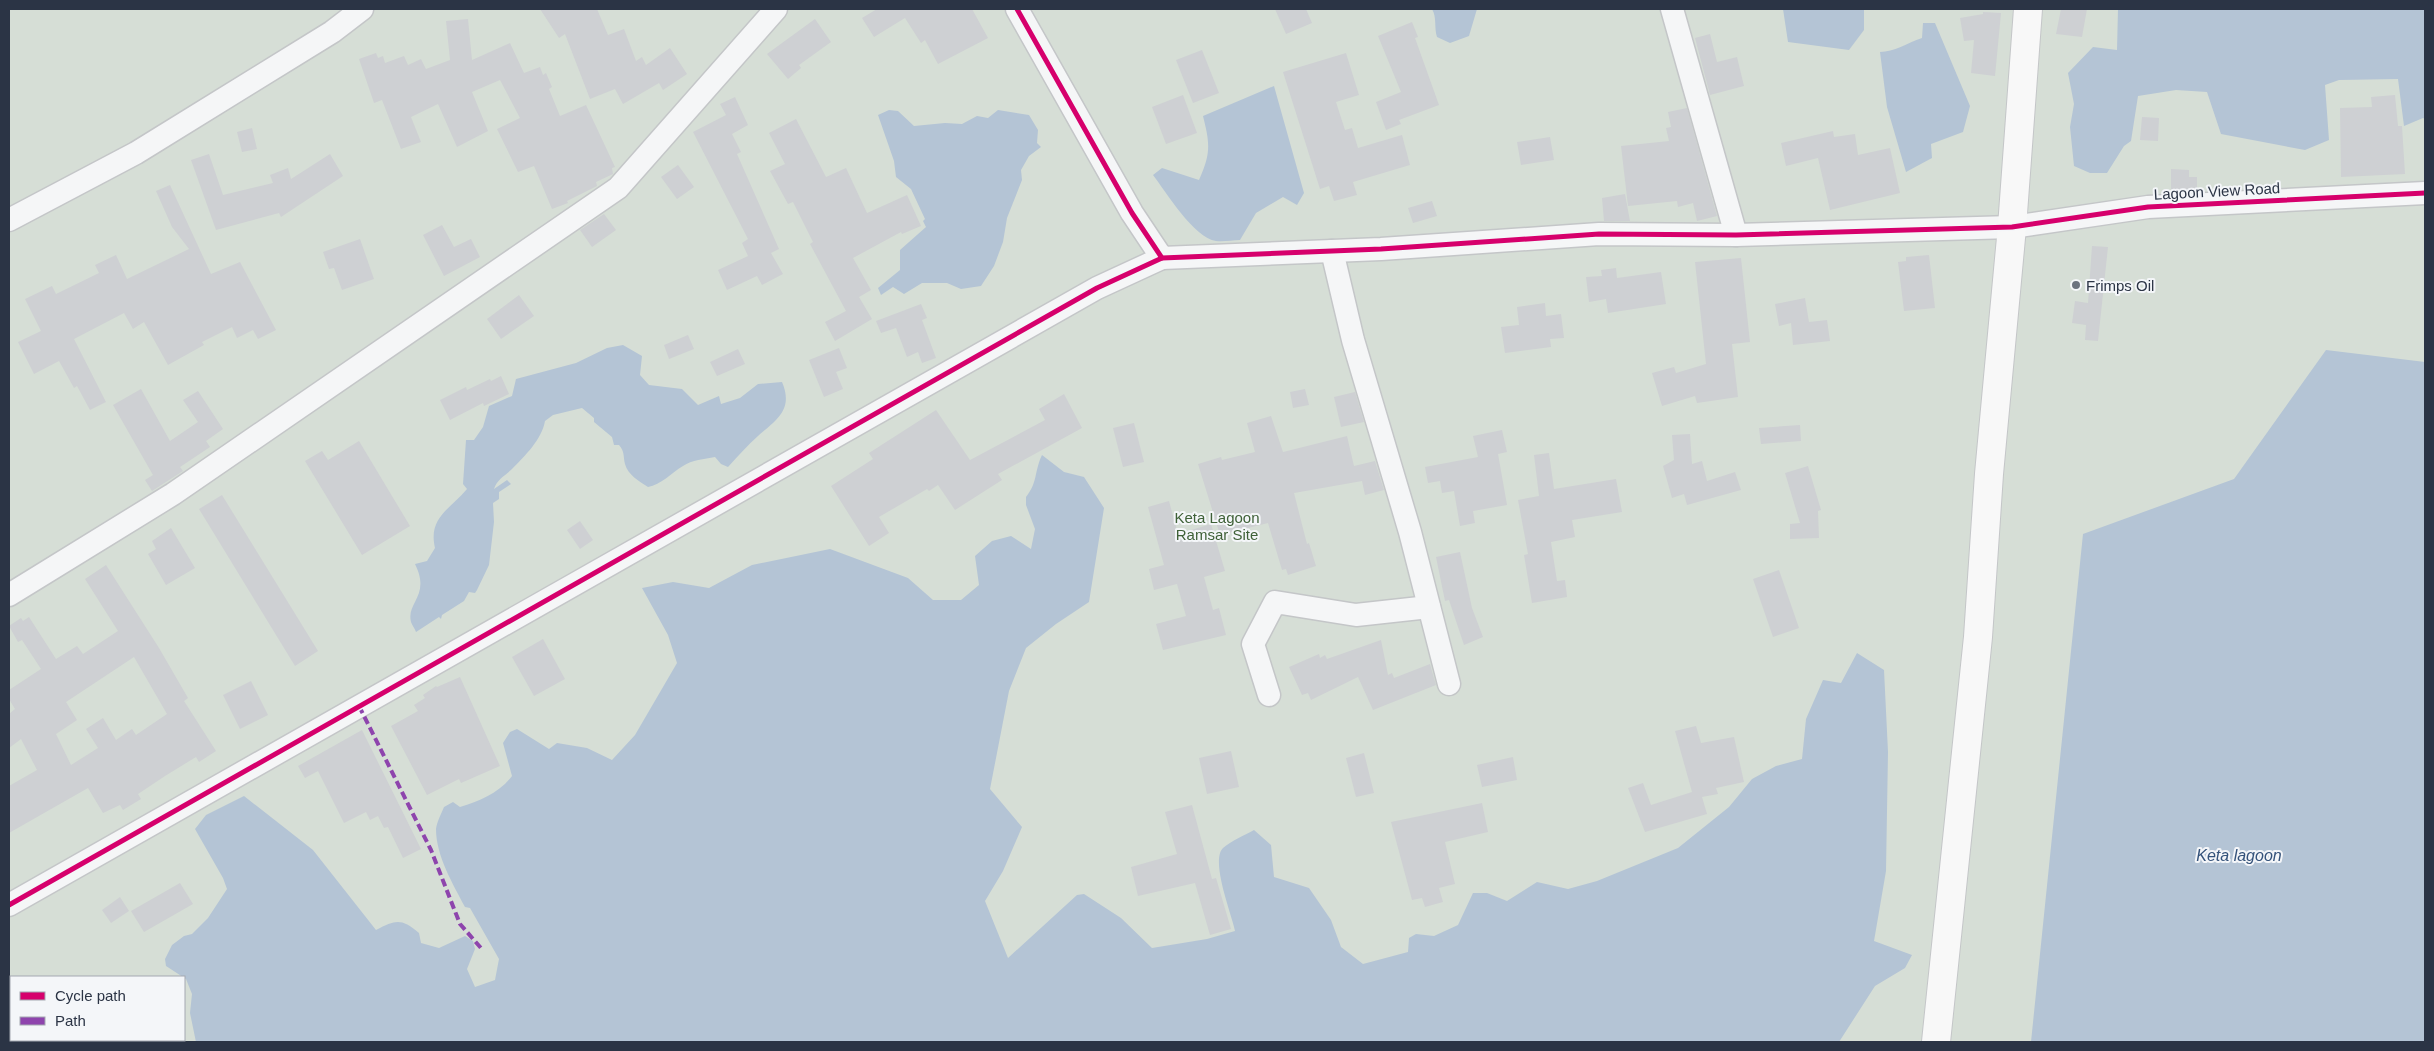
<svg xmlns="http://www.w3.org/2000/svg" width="2434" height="1051" viewBox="0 0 2434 1051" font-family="Helvetica,sans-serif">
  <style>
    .green { fill: #d6ded6; fill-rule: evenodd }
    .water { fill: #b4c4d5 }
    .building { fill: #ced0d3; fill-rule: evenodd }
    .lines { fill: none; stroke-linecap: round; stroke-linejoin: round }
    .street-casing { stroke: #c4c6c8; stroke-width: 25 }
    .secondary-casing { stroke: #c4c6c8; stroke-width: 30 }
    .street { stroke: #f5f6f7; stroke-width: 22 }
    .secondary { stroke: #f8f8f8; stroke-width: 28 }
    .quiet { stroke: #8e44ad; stroke-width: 4; stroke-dasharray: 8 4; stroke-linecap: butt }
    .cycleway-casing { stroke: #f4f6f9; stroke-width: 8 }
    .cycleway { stroke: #d6006c; stroke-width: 5 }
    .poi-dot { fill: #6c737f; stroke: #f4f6f9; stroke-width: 2 }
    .labels { text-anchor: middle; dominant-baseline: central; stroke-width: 4; stroke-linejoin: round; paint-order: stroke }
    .street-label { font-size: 15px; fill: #2b3445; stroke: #f4f6f9 }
    .poi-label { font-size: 15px; fill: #2b3445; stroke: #f4f6f9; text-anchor: start }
    .park-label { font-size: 15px; fill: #3f6138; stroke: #f4f6f9 }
    .water-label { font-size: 16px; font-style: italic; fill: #34527a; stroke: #f4f6f9 }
  </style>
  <rect width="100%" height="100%" fill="#e6e8ea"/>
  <path class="green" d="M 9,9 L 2425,9 L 2425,1042 L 9,1042 ZM 11,977 L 184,977 L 184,1040 L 11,1040 Z"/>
  <g class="water">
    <path d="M 1432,9 L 1477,9 L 1469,36 L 1450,43 L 1437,37 C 1434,28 1437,17 1432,9 Z"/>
    <polygon points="1783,9 1864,9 1864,30 1849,50 1788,42"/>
    <polygon points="2118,9 2425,9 2425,119 2423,118 2404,126 2398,79 2339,80 2325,85 2329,140 2305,150 2221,134 2207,92 2176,90 2138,96 2131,141 2124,146 2107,173 2090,173 2074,166 2070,127 2074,104 2068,73 2093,47 2117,50"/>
    <path d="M 1923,23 L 1935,23 L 1970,106 L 1963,132 L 1931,144 L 1932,158 L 1906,172 L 1887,107 L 1880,52 C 1894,52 1907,43 1922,38 Z"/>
    <path d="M 1274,86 L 1304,193 L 1297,205 L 1283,197 L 1256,213 L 1240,240 C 1232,240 1224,242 1216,241 C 1194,238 1166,192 1153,175 L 1162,168 L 1199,180 C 1211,153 1210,144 1203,116 Z"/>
    <polygon points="889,110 898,111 914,126 945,123 962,124 977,116 988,118 998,110 1029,115 1038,130 1037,143 1041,147 1029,156 1021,170 1022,180 1007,218 1003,242 994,266 981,286 961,289 947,283 922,283 904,294 893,287 881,295 878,288 900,270 900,250 926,227 923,221 925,219 911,189 896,177 894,161 878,115"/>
    <path d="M 623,345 L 642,356 L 640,375 L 649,385 L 682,389 L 698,405 L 719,396 L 721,404 L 740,398 L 758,384 L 782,382 C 794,410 776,420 758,436 C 748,445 738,456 728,467 L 721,464 L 715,457 C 704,459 692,460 683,466 C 671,473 661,485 648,487 C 639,481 628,475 625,464 C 623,456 625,452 619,445 L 614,445 L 612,437 L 594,422 L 594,418 L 582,408 L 553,415 L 545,421 C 542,439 525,456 512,469 C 505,476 497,479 494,489 L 507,480 L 511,484 L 499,492 L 499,499 L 493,503 L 494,522 L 489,565 L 477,590 L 475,593 L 469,592 L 464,601 L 442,615 L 441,619 L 439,617 L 416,632 C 415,629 412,625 411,622 C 406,602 431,596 415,564 L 427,561 L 435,548 C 428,518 449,510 467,489 L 463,484 L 466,440 L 474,440 L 483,427 L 489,406 L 512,396 L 516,379 L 576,363 L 607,348 Z"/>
    <polygon points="2326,350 2425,362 2425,1042 2031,1042 2083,534 2234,479"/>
    <path d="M 1042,455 L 1064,472 L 1084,477 L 1104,508 L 1089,602 L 1056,624 L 1026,648 L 1009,691 L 990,789 L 1022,827 L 1003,871 L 985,901 L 1008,958 L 1077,895 L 1084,894 L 1121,918 L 1152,948 L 1207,939 L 1235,931 C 1232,915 1210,861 1223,848 C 1231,841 1245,835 1254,830 L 1271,845 L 1274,877 L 1309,888 L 1331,920 L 1341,947 L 1363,964 L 1408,952 L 1409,938 L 1416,934 L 1434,936 L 1458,925 L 1473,893 L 1487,893 L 1507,901 L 1537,882 L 1568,889 L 1597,881 L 1678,848 L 1729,807 L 1752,779 L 1776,766 L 1802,759 L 1806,719 L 1823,680 L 1841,683 L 1857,653 L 1884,670 L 1888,752 L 1886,871 L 1874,941 L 1912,955 L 1905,968 L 1875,986 L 1839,1042 L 196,1042 L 190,1013 L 192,994 L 186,979 L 166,966 L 165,959 L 172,945 L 184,936 L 192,934 L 208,918 L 227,889 L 223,878 L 195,829 L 206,815 L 244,796 L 313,850 L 376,930 C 396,920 401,918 419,933 L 421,943 L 439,948 L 465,936 L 473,941 L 475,949 L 467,969 L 475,987 L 495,980 L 499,959 L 470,908 L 465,907 C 453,884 436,856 436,829 C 437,822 441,814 444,807 L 453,802 L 460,807 C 480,801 499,793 512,776 L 503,743 L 510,732 L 517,729 L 549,749 L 557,743 L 587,748 L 612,760 L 635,735 L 677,663 L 668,635 L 642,588 L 673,582 L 709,588 L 752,565 L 830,549 L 908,578 L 933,600 L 961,600 L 979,585 L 975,556 L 992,541 L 1011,536 L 1031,549 L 1035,529 L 1026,505 L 1026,497 C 1038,482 1034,472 1042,455 Z"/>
  </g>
  <g class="building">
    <polygon points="540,9 597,9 608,35 624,29 636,61 642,57 646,65 670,48 687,74 663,90 659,83 623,104 615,89 590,99 565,34 559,38"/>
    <polygon points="877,9 972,9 988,38 938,64 925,40 921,43 905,18 874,37 862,18"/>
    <polygon points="1275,9 1306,9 1312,23 1286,34"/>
    <polygon points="2061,9 2087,9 2082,37 2056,34"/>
    <polygon points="1983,12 2001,13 1995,76 1971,73 1974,40 1964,41 1960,18 1983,14"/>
    <polygon points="468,19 472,60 510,43 524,73 540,67 543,75 546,73 552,87 549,89 560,116 586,105 615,167 612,168 613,174 596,182 597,186 567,201 568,203 552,209 534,166 518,172 497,129 520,118 500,80 472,92 488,131 457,147 438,104 411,117 421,142 401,149 382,100 374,103 359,59 376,53 378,58 383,56 385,63 404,56 408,65 421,59 426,69 450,60 446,21"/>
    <polygon points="815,19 831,42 799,65 801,68 788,79 767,54"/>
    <polygon points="1412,22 1418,37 1415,38 1439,105 1399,120 1401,124 1386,130 1376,102 1401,92 1378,36"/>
    <polygon points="1710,34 1717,62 1737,57 1744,86 1710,95 1695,38"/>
    <polygon points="1202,50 1219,93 1193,103 1176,60"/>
    <polygon points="1346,53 1359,95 1336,102 1345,130 1352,128 1358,148 1402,135 1410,165 1353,182 1357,195 1334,201 1329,186 1320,189 1283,72"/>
    <polygon points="1183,95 1197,133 1166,144 1152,107"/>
    <polygon points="2395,95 2398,126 2402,126 2405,174 2341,177 2340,108 2372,107 2371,97"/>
    <polygon points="735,97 748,125 732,134 741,152 737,154 779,249 771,253 783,274 762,285 757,276 727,290 718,270 748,256 742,243 748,239 693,132 726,115 720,104"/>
    <polygon points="1687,108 1717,216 1697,221 1693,203 1678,207 1677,201 1628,206 1621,146 1669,141 1666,128 1671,127 1668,112"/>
    <polygon points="2142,117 2159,118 2158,141 2140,140"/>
    <polygon points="796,119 826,177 846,168 867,213 907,195 921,226 902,234 901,232 853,258 871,290 859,297 872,319 835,341 825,322 846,311 810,244 813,242 793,202 788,204 770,171 785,164 769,133"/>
    <polygon points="252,128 257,149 242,152 237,132"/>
    <polygon points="1833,131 1834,137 1855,134 1858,155 1890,148 1900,193 1830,210 1818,158 1786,166 1781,143"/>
    <polygon points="1550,137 1554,160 1521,165 1517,142"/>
    <polygon points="209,154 223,195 273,183 270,175 288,168 291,179 330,154 343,176 281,217 279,213 216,230 191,160"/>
    <polygon points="678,165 694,187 677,199 661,177"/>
    <polygon points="2171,169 2189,170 2189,177 2197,177 2197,191 2171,192"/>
    <polygon points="170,185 211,274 240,262 276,330 258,339 253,330 237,338 232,327 202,342 204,345 168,365 144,322 133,329 124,313 74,339 106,402 90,410 77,386 74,388 59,361 34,374 18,342 41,331 25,299 52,286 56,294 99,273 95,265 116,255 127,279 189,249 172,227 156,191"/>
    <polygon points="1625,194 1630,221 1604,221 1602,198"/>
    <polygon points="1432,201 1437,216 1413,223 1408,208"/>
    <polygon points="604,214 616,230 592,247 580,230"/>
    <polygon points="442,225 454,247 471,239 480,257 444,276 423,235"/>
    <polygon points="360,239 374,279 342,290 334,268 329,269 323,252"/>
    <polygon points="2092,246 2108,247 2098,341 2085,340 2086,325 2072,323 2075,301 2088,303"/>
    <polygon points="1929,255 1935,308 1904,311 1898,262 1906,261 1906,257"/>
    <polygon points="1741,258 1750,342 1732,344 1738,397 1697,403 1695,396 1662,406 1652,373 1674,367 1676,373 1706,364 1695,262"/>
    <polygon points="1616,268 1617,278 1661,272 1666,304 1608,313 1606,299 1589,302 1586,277 1602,276 1601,270"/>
    <polygon points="519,295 534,316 501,339 487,319"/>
    <polygon points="1805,298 1809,322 1827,320 1830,341 1793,345 1791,323 1779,326 1775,304"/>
    <polygon points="1545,303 1546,316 1561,314 1564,338 1550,339 1551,347 1505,353 1501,327 1519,325 1517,307"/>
    <polygon points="921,304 927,318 922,320 936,358 922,363 918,352 907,357 896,328 881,333 876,321"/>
    <polygon points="688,335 694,349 669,359 664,345"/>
    <polygon points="839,348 847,368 836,372 843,389 824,397 809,360"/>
    <polygon points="738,349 745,364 717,376 710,362"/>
    <polygon points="501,376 509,394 484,406 483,403 450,420 440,400 466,387 467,390 490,379 491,381"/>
    <polygon points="141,389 170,441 198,422 183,400 198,391 223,429 206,441 210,447 180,467 183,471 152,491 145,480 153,475 113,405"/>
    <polygon points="1305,389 1309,405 1293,408 1290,392"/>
    <polygon points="1355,392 1364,422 1341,427 1334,397"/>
    <polygon points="1064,394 1082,428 998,474 1002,480 955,510 938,485 929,491 927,489 879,517 889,533 869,546 831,486 873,459 869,453 936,410 970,460 1045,420 1039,409"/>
    <polygon points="1271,416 1283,452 1347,436 1354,466 1375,461 1384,490 1365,495 1362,481 1294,493 1307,544 1309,543 1316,566 1288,575 1286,569 1282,570 1268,523 1220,535 1198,464 1221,457 1222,460 1255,452 1247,423"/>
    <polygon points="1134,423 1144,462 1123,467 1113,428"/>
    <polygon points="1800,425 1801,441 1761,444 1759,428"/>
    <polygon points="1502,430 1507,452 1498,454 1507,505 1473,511 1475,523 1460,526 1454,491 1442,493 1440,481 1428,483 1425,467 1478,457 1473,436"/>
    <polygon points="1690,434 1692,464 1702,461 1707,481 1735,472 1741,490 1687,505 1684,494 1672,498 1663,466 1674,460 1672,435"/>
    <polygon points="359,441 410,526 362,555 305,461 322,451 328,460"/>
    <polygon points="1549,453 1554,489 1616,479 1622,512 1572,520 1575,537 1551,542 1557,581 1565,580 1567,597 1532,603 1524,555 1528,554 1518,500 1539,496 1534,455"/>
    <polygon points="1808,466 1821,510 1818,511 1819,538 1790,539 1790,524 1800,523 1785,473"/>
    <polygon points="222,495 318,651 295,666 199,509"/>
    <polygon points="1169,501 1178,534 1211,524 1225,571 1204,577 1213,610 1219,608 1226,635 1163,650 1156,624 1186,616 1177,584 1154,590 1149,569 1164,565 1148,507"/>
    <polygon points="580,521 593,540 580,549 567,530"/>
    <polygon points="171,528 195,568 166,585 148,554 156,549 152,541"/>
    <polygon points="1460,552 1472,608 1483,637 1464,645 1449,600 1445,601 1436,557"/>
    <path d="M 106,565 L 159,648 L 188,698 L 184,701 L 216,751 L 199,762 L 196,757 L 165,776 L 138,794 L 141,799 L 123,810 L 120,805 L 103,813 L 88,788 L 9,833 L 9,786 L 37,770 L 21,739 L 9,748 L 9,714 L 15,709 L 9,699 L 9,690 L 41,669 L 22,640 L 18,642 L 9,626 L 21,618 L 23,621 L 29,617 L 56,659 L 77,646 L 83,654 L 118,631 L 85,579 ZM 134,657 L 167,714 L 136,735 L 132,729 L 116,740 L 103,718 L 86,729 L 98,748 L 71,765 L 56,734 L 77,720 L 66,702 Z"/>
    <polygon points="1779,570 1799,628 1773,637 1753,579"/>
    <polygon points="543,639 565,679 534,696 512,657"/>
    <polygon points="1381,640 1388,675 1392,673 1394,678 1430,664 1436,685 1373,710 1358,677 1311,700 1308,693 1302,695 1289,667 1319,654 1320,658 1325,655 1327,659"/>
    <polygon points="460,677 500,766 461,783 459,779 427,795 391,726 418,711 414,705 425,698 423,695 436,686 437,687"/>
    <polygon points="251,681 268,715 240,729 223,695"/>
    <polygon points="1696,726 1701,743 1734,737 1744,782 1716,788 1718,794 1702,797 1707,814 1645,832 1628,788 1643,783 1651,805 1692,792 1675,731"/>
    <polygon points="362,730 421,849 403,858 388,827 384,828 378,816 370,820 366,812 344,823 318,771 305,778 298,766"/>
    <polygon points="1231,751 1239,787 1207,794 1199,758"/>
    <polygon points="1364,753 1374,793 1356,797 1346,758"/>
    <polygon points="1513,757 1517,780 1482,787 1477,765"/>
    <polygon points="1482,803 1488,832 1445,842 1455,884 1439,888 1443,902 1425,907 1422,898 1412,900 1391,822"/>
    <polygon points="1192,805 1212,879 1216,878 1231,929 1210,935 1195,883 1138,896 1131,867 1177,854 1165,812"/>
    <polygon points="180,883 193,904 144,932 131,911"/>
    <polygon points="120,897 129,911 111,923 102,910"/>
  </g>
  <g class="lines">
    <g class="street-casing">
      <g id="street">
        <polyline points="1017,9 1132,213 1162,258 1381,249 1599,234 1736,235 2012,227 2148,207 2425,193"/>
        <polyline points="1672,9 1736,235"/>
        <polyline points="9,220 136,153 332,32 362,9"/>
        <polyline points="1332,251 1353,340 1410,532 1449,684"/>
        <polyline points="9,595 173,494 618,188 776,9"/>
        <polyline points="1269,695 1253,644 1275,602 1356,615 1429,607"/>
        <polyline points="9,905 1097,288 1162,258"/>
      </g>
    </g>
    <g class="secondary-casing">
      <polyline id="secondary" points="1936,1042 1978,637 1989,474 2012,227 2028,9"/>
    </g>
    <use href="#street" class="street"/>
    <use href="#secondary" class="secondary"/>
    <polyline class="quiet" points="359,706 431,850 460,924 481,948"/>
    <g class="cycleway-casing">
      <g id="cycleway">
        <polyline points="1017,9 1132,213 1162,258 1381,249 1599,234 1736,235 2012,227 2148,207 2425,193"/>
        <polyline points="9,905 1097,288 1162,258"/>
      </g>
    </g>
    <use href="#cycleway" class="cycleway"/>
  </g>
  <circle class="poi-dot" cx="2076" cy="285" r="5"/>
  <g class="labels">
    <g class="street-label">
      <text transform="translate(2217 191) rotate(-3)">Lagoon View Road</text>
    </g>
    <g class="poi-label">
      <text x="2086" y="285">Frimps Oil</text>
    </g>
    <g class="park-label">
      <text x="1217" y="517">Keta Lagoon<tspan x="1217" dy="17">Ramsar Site</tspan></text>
    </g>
    <g class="water-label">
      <text x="2239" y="855">Keta lagoon</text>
    </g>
  </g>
  <rect width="2434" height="1051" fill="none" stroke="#2b3445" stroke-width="20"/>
  <rect x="10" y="976" width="175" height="65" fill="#f4f6f9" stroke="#a4a8b1"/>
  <rect x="20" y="992" width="25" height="8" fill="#d6006c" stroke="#a4a8b1"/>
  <text x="55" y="1001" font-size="15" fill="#2b3445">Cycle path</text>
  <rect x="20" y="1017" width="25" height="8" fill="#8e44ad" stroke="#a4a8b1"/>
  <text x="55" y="1026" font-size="15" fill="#2b3445">Path</text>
</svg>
